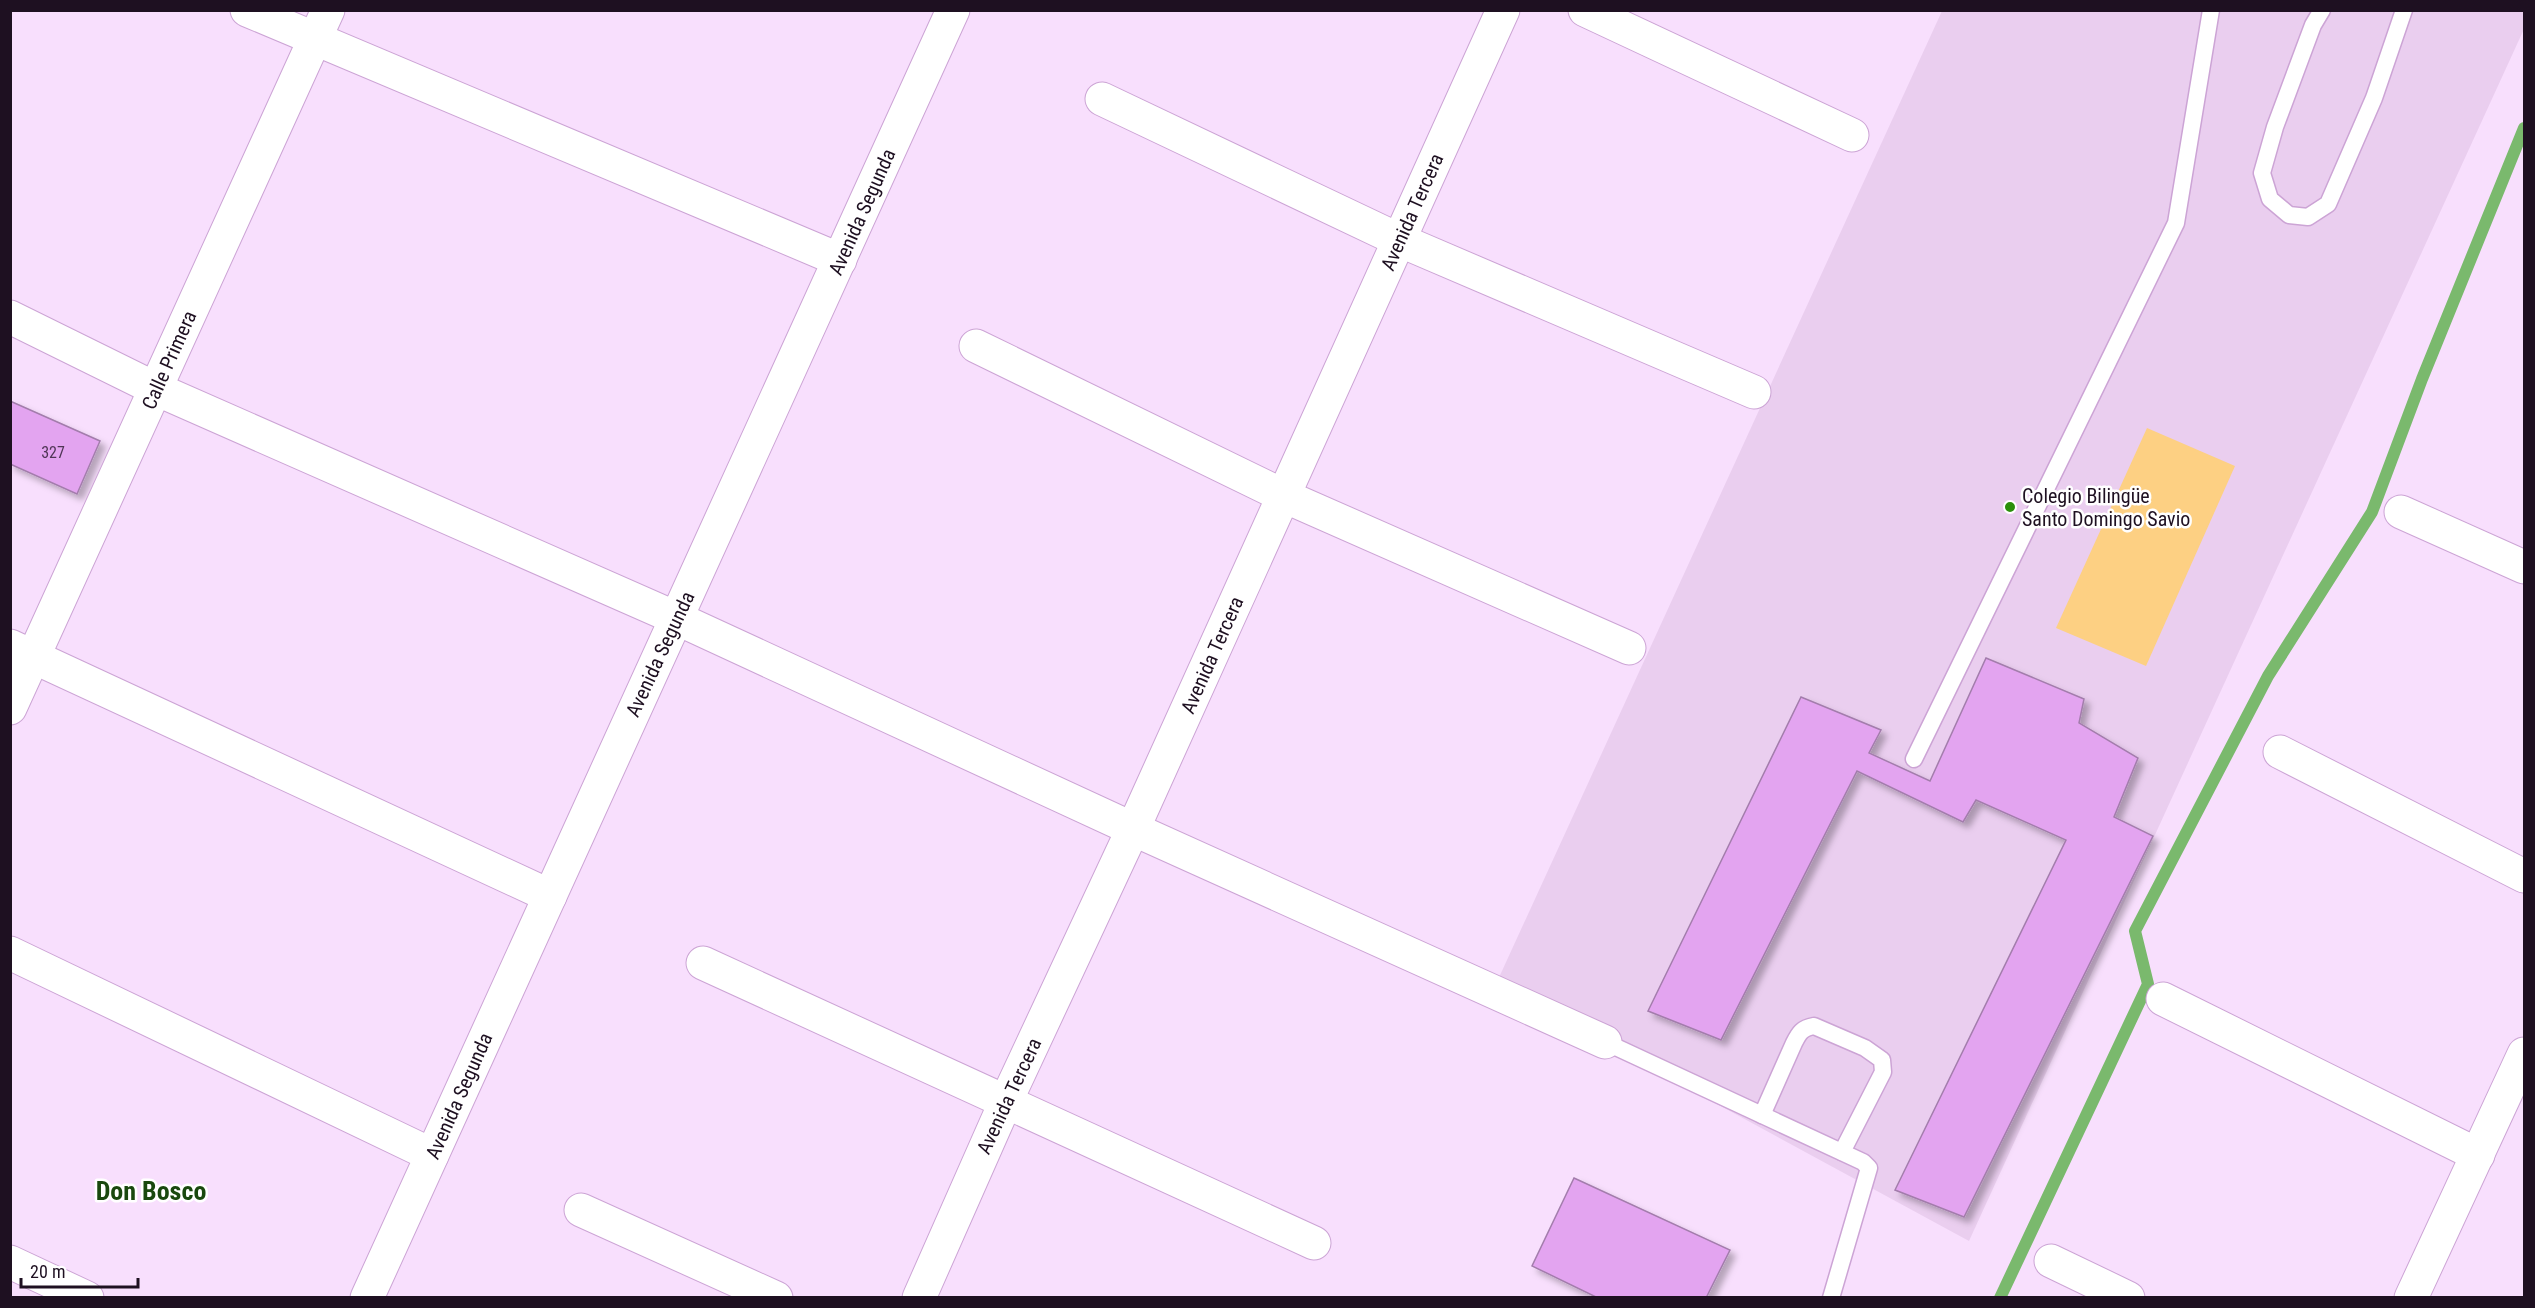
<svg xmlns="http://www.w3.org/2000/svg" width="2535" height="1308" viewBox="0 0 2535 1308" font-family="'Roboto Condensed',sans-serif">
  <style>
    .built { fill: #eaceef }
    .green { fill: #fdd083 }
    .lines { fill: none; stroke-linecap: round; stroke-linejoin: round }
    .stream { stroke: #7ab96d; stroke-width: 12 }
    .building { fill: #e3a4f0; stroke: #a37dac; stroke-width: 1.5; filter: url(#shadow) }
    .lane-casing { stroke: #cca4d5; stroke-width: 19 }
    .street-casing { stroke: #cca4d5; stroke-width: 35 }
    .secondary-casing { stroke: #cca4d5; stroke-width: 35 }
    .lane { stroke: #fff; stroke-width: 16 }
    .street { stroke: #fff; stroke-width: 33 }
    .secondary { stroke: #fff; stroke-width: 33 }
    .poi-dot { fill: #2a8f0b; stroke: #fff; stroke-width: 2 }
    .labels { text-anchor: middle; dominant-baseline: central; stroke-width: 5; stroke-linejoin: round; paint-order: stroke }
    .number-label { font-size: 16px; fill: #4f3555 }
    .street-label { font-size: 20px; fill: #1e1021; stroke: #fff }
    .poi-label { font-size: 20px; fill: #1e1021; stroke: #fff; text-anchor: start }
    .district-label { font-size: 26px; font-weight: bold; fill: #19480e; stroke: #fff }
  </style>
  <defs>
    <filter id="shadow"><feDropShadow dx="5.5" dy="5.5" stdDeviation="3" flood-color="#0004"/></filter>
  </defs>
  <rect width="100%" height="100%" fill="#f8dffd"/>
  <polygon class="built" points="1942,11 2524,11 2524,29 1969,1241 1496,984"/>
  <polygon class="green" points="2147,428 2235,466 2146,666 2056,628"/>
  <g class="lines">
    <polyline class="stream" points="2000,1298 2148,984 2135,931 2268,676 2372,512 2422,379 2524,128"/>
  </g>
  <g class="building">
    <polygon points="10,401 100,441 77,494 10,464"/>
    <polygon points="1986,658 2084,699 2079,723 2138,758 2114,817 2153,836 1964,1217 1895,1190 2066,840 1976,800 1963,822 1857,771 1721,1040 1648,1011 1801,697 1881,730 1869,753 1930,781"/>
    <polygon points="1574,1178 1730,1250 1706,1298 1598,1298 1532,1266"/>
  </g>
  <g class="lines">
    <g class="lane-casing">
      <g id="lane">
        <polyline points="2322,10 2313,25 2275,127 2262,173 2270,199 2289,215 2308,217 2328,204 2374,98 2404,10"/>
        <polyline points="1914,759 2176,223 2211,10"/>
        <polyline points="1605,1042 1863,1162 1869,1168 1831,1298"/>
        <path d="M 1762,1115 L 1794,1043 C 1799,1033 1802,1028 1814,1026 L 1865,1048 L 1882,1060 L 1883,1072 L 1842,1152"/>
      </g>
    </g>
    <g class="street-casing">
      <g id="street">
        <polyline points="247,10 840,260"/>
        <polyline points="1585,10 1852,135"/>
        <polyline points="1102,99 1399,240 1754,392"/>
        <polyline points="10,317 156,389 676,618 1133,829 1605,1042"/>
        <polyline points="976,346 1284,496 1629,648"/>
        <polyline points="2401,512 2524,567"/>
        <polyline points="10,646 550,896"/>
        <polyline points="2280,752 2524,876"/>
        <polyline points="10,953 432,1155"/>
        <polyline points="703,963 1314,1243"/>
        <polyline points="2163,999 2478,1155"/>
        <polyline points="581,1210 776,1298"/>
        <polyline points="2051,1261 2128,1298"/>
        <polyline points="10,1262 87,1298"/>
        <polyline points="367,1298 953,10"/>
        <polyline points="919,1298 1006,1101 1133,829 1503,10"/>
        <polyline points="2411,1298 2524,1054"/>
      </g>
    </g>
    <g class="secondary-casing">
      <polyline id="secondary" points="10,708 328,10"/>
    </g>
    <use href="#lane" class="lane"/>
    <use href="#street" class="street"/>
    <use href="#secondary" class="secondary"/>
  </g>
  <circle class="poi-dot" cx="2010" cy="507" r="6"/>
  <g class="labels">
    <g class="number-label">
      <text x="53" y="452">327</text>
    </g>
    <g class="street-label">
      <text transform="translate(862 212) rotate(-66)">Avenida Segunda</text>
      <text transform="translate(1412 212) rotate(-66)">Avenida Tercera</text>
      <text transform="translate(169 360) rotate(-66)">Calle Primera</text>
      <text transform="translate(660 654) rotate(-65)">Avenida Segunda</text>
      <text transform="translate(1212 655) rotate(-66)">Avenida Tercera</text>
      <text transform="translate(459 1096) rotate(-66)">Avenida Segunda</text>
      <text transform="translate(1009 1096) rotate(-65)">Avenida Tercera</text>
    </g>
    <g class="poi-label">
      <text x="2022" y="496">Colegio Bilingüe<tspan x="2022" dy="23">Santo Domingo Savio</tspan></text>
    </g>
    <g class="district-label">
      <text x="151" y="1191">Don Bosco</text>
    </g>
  </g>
  <rect width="2535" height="1308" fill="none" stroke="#1e1021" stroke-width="24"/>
  <path d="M21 1278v9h117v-9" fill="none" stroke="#1e1021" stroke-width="3"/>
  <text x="30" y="1278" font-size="18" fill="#1e1021" stroke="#ffffff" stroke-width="4.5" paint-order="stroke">20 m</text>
</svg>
